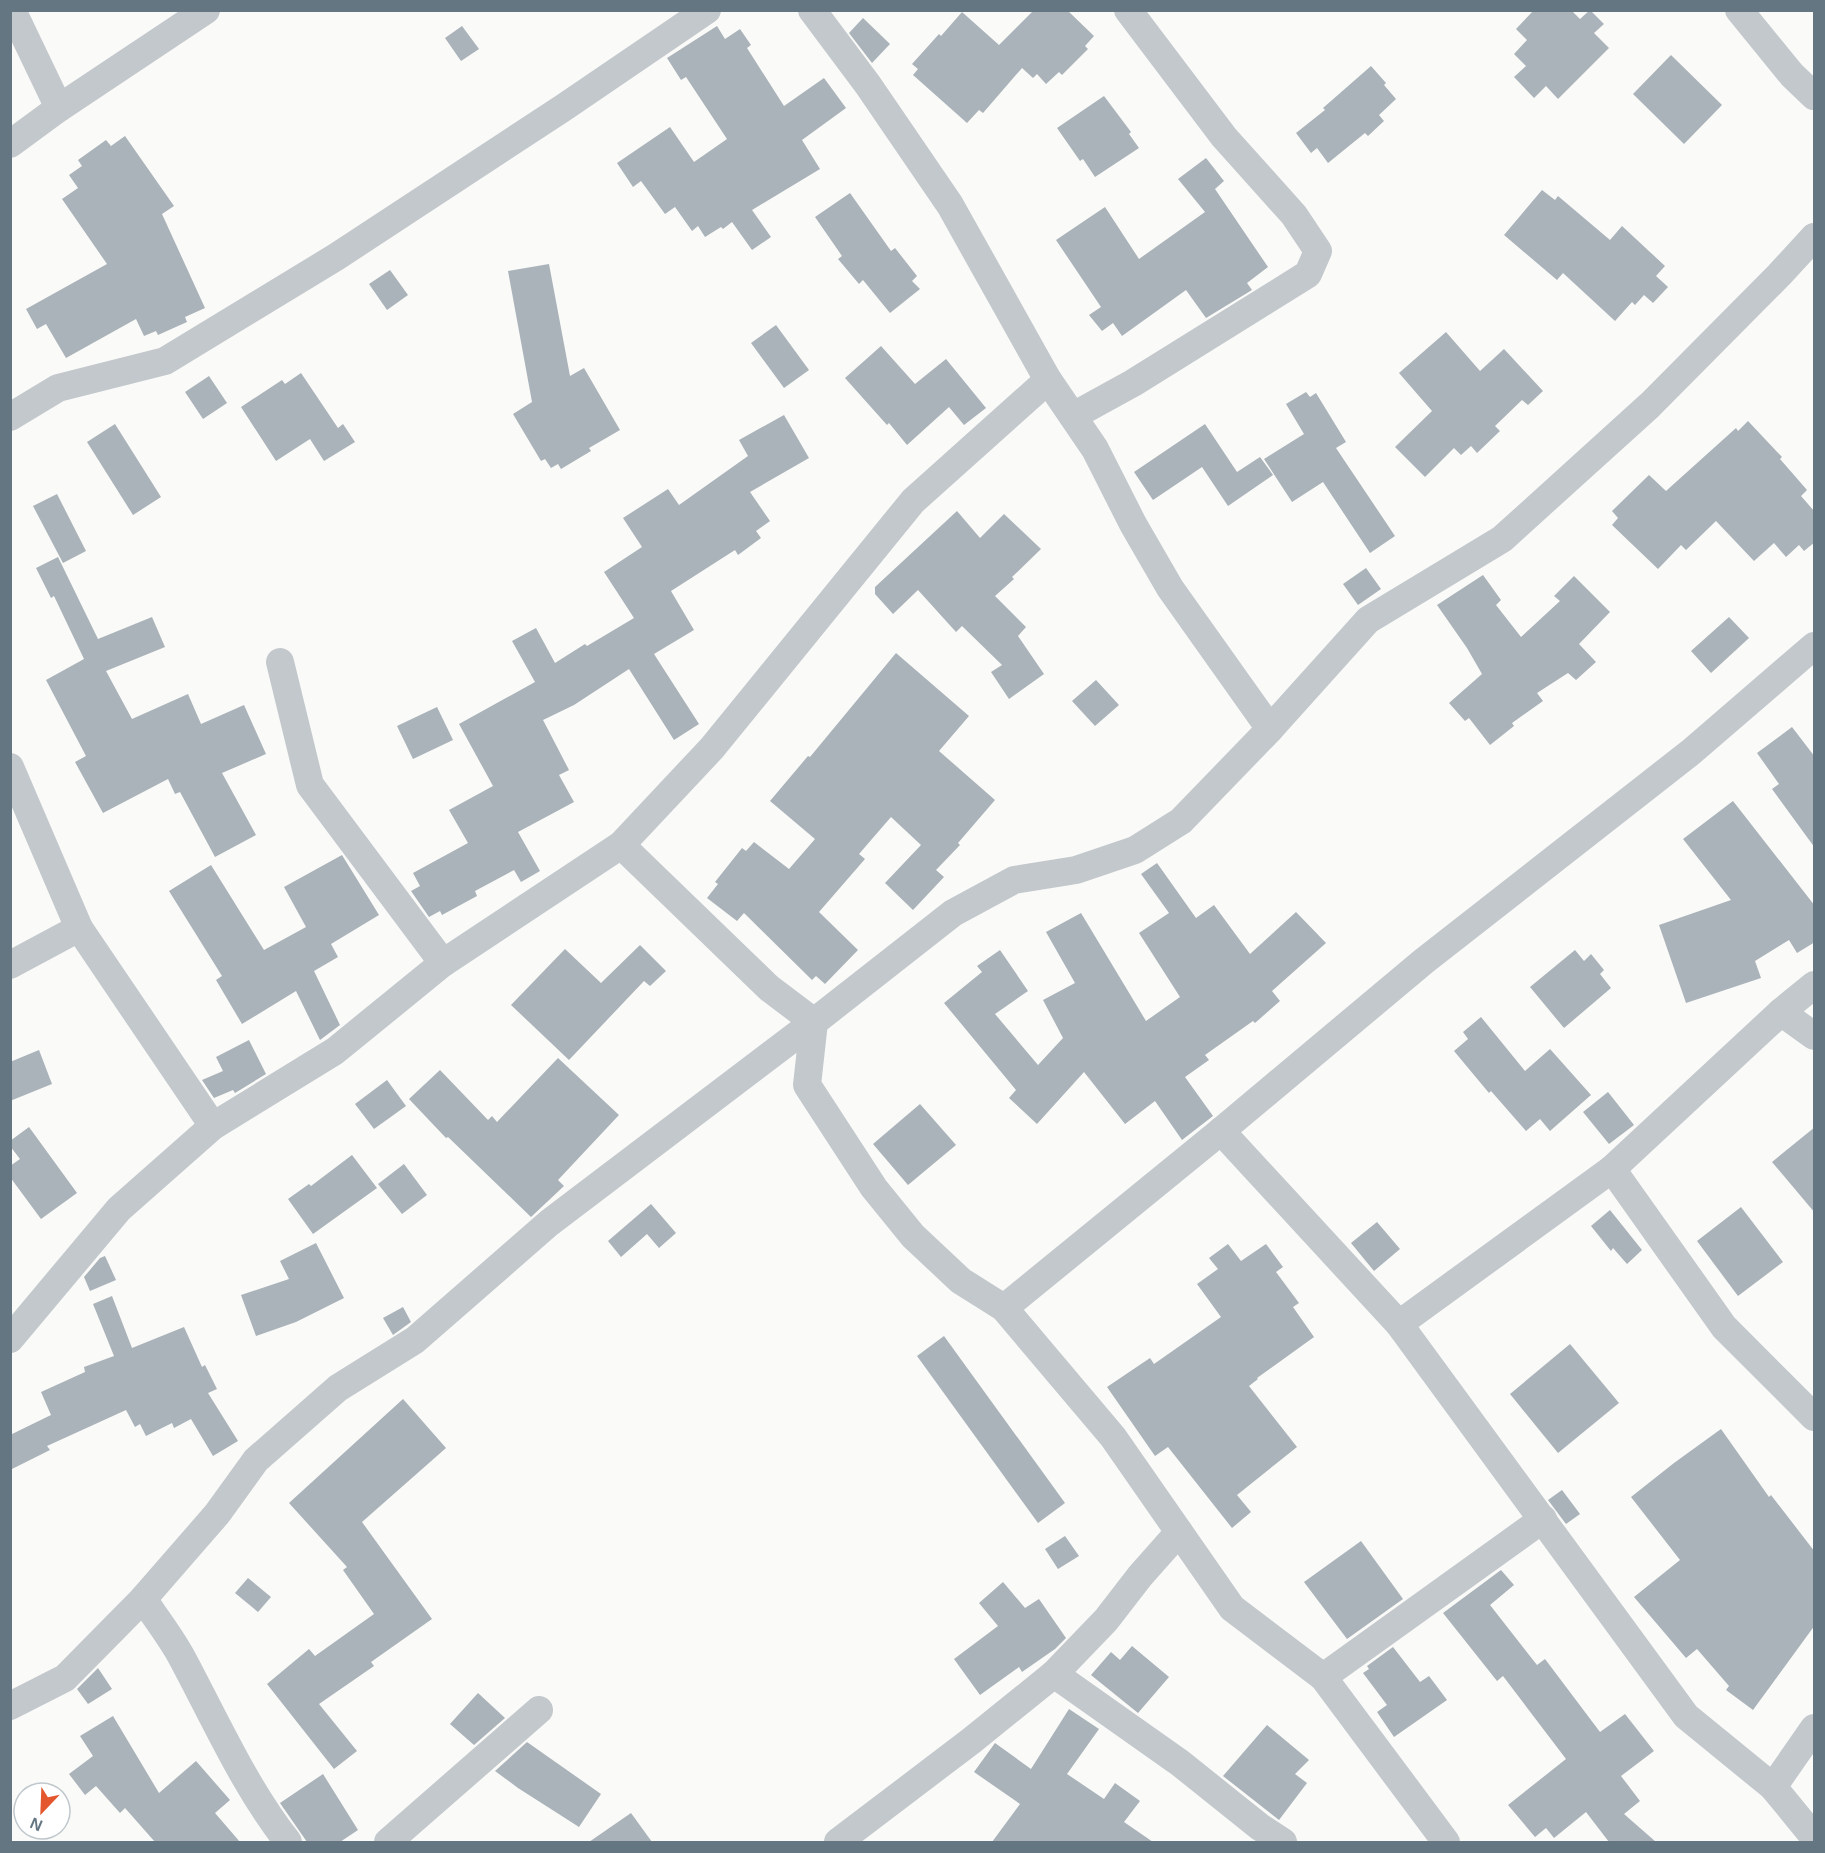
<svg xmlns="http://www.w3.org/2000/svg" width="1825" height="1853" viewBox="0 0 1825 1853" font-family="Helvetica,sans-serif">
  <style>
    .building { fill: #aab3b9 }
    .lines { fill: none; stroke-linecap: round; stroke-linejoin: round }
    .minor { stroke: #c3c8cc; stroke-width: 28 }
  </style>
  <rect width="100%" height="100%" fill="#fafaf8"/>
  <g class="building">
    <polygon points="1034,10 1067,10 1094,36 1085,46 1088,49 1062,75 1059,72 1046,84 1037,74 1033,78 1022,68 983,113 979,110 967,123 913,75 918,69 912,64 939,34 941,36 962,12 999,45"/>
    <polygon points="1534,10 1571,10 1580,19 1590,10 1604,24 1594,33 1609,48 1558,99 1546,86 1534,98 1514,77 1526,66 1514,54 1527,40 1516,29"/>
    <polygon points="863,18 890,44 872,63 849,33"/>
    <polygon points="462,26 479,49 461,61 445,38"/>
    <polygon points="717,26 725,39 740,29 751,45 747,48 784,106 824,78 846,108 802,140 820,169 752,210 771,237 752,250 732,222 723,229 721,227 705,237 698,226 692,231 675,207 665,214 641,181 633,187 617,163 670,127 694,162 727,139 686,77 681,80 667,58"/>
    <polygon points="1671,55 1722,105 1684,144 1633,94"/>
    <polygon points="1371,66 1386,83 1384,85 1396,99 1379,115 1384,121 1368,136 1365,133 1328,163 1317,148 1311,153 1296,133 1325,110 1323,108"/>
    <polygon points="1104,96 1131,132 1129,134 1139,148 1095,177 1083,159 1080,161 1057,128"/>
    <polygon points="125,136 174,206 162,214 205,308 185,317 187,322 158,335 156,331 144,336 136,319 66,358 46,324 37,329 26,309 107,264 62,199 78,188 69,175 82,166 78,160 106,140 111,146"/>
    <polygon points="1206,158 1224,181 1215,189 1268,267 1247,283 1252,290 1206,318 1186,290 1122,336 1113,323 1102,331 1089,315 1101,307 1056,240 1105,207 1139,259 1205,212 1178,179"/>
    <polygon points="1542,190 1555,200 1558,196 1610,240 1622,226 1665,266 1656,276 1668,287 1653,303 1644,295 1635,305 1632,302 1615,321 1563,273 1557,280 1504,235"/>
    <polygon points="850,193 891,251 895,248 917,276 912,281 920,289 890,313 863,280 859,284 838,259 842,256 815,217"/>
    <polygon points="549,264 570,376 584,368 620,430 589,448 591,451 561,469 558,464 551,468 545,459 541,461 513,414 532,402 508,271"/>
    <polygon points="390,270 408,295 387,310 369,284"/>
    <polygon points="776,325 809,370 784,388 751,343"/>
    <polygon points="1446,332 1480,371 1504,349 1543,391 1528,405 1522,400 1495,426 1500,431 1477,453 1471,446 1461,455 1454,448 1425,477 1395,447 1432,411 1399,373"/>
    <polygon points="881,346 915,384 946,359 986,408 964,425 949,407 907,445 889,423 887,425 845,378"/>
    <polygon points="301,373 338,428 343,424 355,442 324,461 310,439 276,461 241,407 282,380 285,384"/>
    <polygon points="209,376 227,403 203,419 185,392"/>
    <polygon points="1306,392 1310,397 1316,393 1346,442 1336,448 1395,536 1370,553 1323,482 1292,502 1264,459 1304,434 1286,404"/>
    <polygon points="784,415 809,458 750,492 770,521 756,531 761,538 738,555 735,550 671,591 694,630 654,654 699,724 674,740 629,669 574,705 543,720 569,770 559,775 574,802 518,832 540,871 521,882 514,870 475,891 477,896 442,915 440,911 429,917 411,891 420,886 413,873 468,843 449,810 493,786 459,724 535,682 512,641 536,628 555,663 585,644 587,646 634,618 604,572 642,547 623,518 668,489 679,505 748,456 739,440"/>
    <polygon points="1748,421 1782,457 1780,459 1807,490 1801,496 1815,512 1815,542 1804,551 1799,545 1786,557 1774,543 1754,561 1716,521 1686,550 1681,545 1658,569 1612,525 1618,518 1612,511 1649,475 1666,491 1736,428 1738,431"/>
    <polygon points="115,424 161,497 133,515 87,442"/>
    <polygon points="1205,424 1237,472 1260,457 1273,475 1228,506 1202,467 1153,500 1134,472"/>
    <polygon points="57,494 86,551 63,563 33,506"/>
    <polygon points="957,511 980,538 1004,514 1041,549 1012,577 1014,579 995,596 1026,627 1018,636 1044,674 1009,699 991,672 1002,665 962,626 956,632 918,590 893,614 875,594 875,587"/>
    <polygon points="58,557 98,639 152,617 165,647 106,671 132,719 188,694 201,724 244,705 266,754 222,773 256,835 215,857 180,792 175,794 168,779 103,813 75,762 86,756 46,680 84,659 54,596 51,598 36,568"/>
    <polygon points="1366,568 1381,589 1358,605 1343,584"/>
    <polygon points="1483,575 1501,600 1496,605 1521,637 1560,601 1554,596 1574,576 1610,612 1579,644 1596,662 1576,680 1568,673 1537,693 1543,701 1512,723 1514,726 1490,745 1469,718 1465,721 1449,703 1482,674 1467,648 1437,605"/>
    <polygon points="1729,617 1749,638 1711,673 1691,651"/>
    <polygon points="896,653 969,716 939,751 995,800 958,843 960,845 936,870 944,877 913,910 885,883 921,845 891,817 859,854 865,859 819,912 858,950 825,984 816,976 812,980 744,913 737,921 707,898 718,884 715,882 742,848 746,851 754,842 789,869 815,839 770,801 808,756 810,757"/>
    <polygon points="1096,680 1119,705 1095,726 1072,701"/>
    <polygon points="437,707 453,740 413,759 397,726"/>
    <polygon points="1792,727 1815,757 1815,848 1772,789 1779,784 1757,753"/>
    <polygon points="1733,801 1815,906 1815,942 1797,953 1789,940 1755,961 1761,978 1686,1003 1659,925 1731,900 1683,839"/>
    <polygon points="342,855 379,915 331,944 338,957 314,971 340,1025 320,1040 296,991 242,1024 216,980 222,976 169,891 211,865 264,950 306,927 284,887"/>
    <polygon points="1157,863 1196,918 1214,905 1250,954 1296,912 1326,943 1272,991 1280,1001 1255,1023 1253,1021 1205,1055 1209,1060 1185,1077 1213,1116 1182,1140 1155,1101 1125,1124 1084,1072 1037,1124 1009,1098 1016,1090 944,1003 982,972 977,966 1000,950 1028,991 995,1014 1038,1065 1063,1038 1043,1000 1075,983 1046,932 1081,913 1146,1021 1180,997 1139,933 1169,913 1141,874"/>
    <polygon points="640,945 666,971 650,986 644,981 569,1060 511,1005 565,949 601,983"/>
    <polygon points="1575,950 1584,961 1591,954 1604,970 1600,974 1611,988 1564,1028 1530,987"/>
    <polygon points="1481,1017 1525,1071 1550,1049 1591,1095 1550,1131 1540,1119 1526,1131 1491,1091 1489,1093 1454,1051 1468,1039 1463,1032"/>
    <polygon points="249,1040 266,1074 235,1093 233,1090 214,1098 202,1080 223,1071 216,1057"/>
    <polygon points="39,1050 52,1084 10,1101 10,1062"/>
    <polygon points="558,1058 619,1115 558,1180 564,1186 531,1217 448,1137 446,1138 409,1099 440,1070 488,1120 492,1116 497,1122"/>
    <polygon points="387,1080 406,1106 374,1129 355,1104"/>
    <polygon points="1608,1092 1634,1125 1609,1144 1583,1112"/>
    <polygon points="920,1104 956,1145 908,1185 873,1144"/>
    <polygon points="29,1127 77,1193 41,1219 10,1177 10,1166 20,1159 10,1146 10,1141"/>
    <polygon points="1815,1127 1815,1213 1772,1162"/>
    <polygon points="352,1155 377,1188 313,1234 288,1199 309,1184 311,1186"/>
    <polygon points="404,1164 427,1195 402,1214 378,1184"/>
    <polygon points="651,1204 676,1233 659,1248 647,1234 621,1257 608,1241"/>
    <polygon points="1741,1207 1783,1262 1738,1296 1697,1241"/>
    <polygon points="1610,1210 1642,1250 1627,1264 1613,1248 1611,1251 1591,1226"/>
    <polygon points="1377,1222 1400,1249 1374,1271 1351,1243"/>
    <polygon points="316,1243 344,1298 296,1322 256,1336 241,1295 289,1279 280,1261"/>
    <polygon points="1228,1244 1241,1261 1266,1244 1283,1267 1276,1272 1299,1303 1293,1307 1314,1337 1257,1378 1258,1379 1249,1386 1297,1447 1237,1495 1251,1512 1232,1528 1168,1447 1155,1456 1107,1387 1150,1358 1154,1364 1221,1317 1197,1284 1218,1269 1209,1258"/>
    <polygon points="105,1256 116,1280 90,1291 84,1277 100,1258"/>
    <polygon points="112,1296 132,1348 184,1327 202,1367 205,1365 217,1389 208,1393 238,1441 213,1456 191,1419 174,1428 172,1423 146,1436 140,1424 135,1427 126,1410 47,1446 50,1450 10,1470 10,1435 51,1415 41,1392 85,1372 84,1367 114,1356 93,1304"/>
    <polygon points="403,1307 411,1322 393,1335 383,1318"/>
    <polygon points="944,1336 1065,1503 1038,1523 917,1356"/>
    <polygon points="1570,1344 1619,1403 1558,1453 1510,1394"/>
    <polygon points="403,1399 446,1448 362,1522 432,1619 371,1662 374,1666 319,1704 357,1751 334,1769 267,1684 309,1649 315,1656 374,1614 343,1570 347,1567 289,1503"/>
    <polygon points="1721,1429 1769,1497 1771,1495 1815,1552 1815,1625 1753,1710 1726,1690 1729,1686 1697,1649 1686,1658 1634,1597 1680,1560 1631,1497 1674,1463"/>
    <polygon points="1562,1490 1580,1514 1566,1524 1548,1500"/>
    <polygon points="1065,1536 1079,1556 1058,1569 1045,1549"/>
    <polygon points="1361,1541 1403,1599 1347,1639 1304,1582"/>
    <polygon points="1501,1570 1514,1585 1490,1605 1537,1665 1545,1659 1600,1732 1625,1714 1654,1751 1621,1776 1640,1801 1624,1814 1656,1842 1609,1842 1586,1812 1554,1838 1546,1828 1535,1837 1508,1805 1566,1759 1503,1676 1497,1681 1443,1613"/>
    <polygon points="248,1578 271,1597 258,1612 235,1593"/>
    <polygon points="1003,1582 1025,1608 1039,1599 1066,1638 1055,1649 1022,1672 1019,1667 980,1695 954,1659 998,1626 979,1603"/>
    <polygon points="1132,1646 1169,1677 1138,1713 1091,1675 1111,1652 1120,1660"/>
    <polygon points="1393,1647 1420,1682 1429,1676 1447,1700 1394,1737 1377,1712 1387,1705 1363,1673 1369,1669 1367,1666"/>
    <polygon points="98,1668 112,1689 88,1704 77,1689"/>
    <polygon points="478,1693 505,1718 474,1745 450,1724"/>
    <polygon points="1069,1709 1099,1729 1067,1774 1104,1799 1115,1783 1140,1801 1124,1822 1153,1842 992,1842 1020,1804 974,1772 995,1743 1031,1769"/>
    <polygon points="113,1716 159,1793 196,1761 230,1800 215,1813 240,1842 155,1842 125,1808 120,1813 96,1786 85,1795 69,1774 93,1756 80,1736"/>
    <polygon points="1267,1725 1309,1760 1295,1774 1307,1783 1279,1820 1223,1776"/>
    <polygon points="527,1742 601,1794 579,1827 518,1788 495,1771"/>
    <polygon points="323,1774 358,1830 340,1842 307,1842 280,1803"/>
    <polygon points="631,1813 652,1842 589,1842"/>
  </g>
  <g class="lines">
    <g class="minor">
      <polyline points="12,10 59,108"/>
      <polyline points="812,10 868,85 950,205 1048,380 1095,449 1133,524 1170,588 1270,729"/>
      <polyline points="1739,10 1792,75 1814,96"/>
      <polyline points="10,144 59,108 206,10"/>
      <polyline points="1073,416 1133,383 1308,274 1318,251 1294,215 1224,137 1128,10"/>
      <polyline points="10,417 58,388 165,361 336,257 563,108 707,10"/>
      <polyline points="280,662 310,785 443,963"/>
      <polyline points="10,767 79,928 213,1126"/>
      <polyline points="621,845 769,988 814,1022 807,1085 874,1188 913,1236 961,1281 1004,1308 1113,1437 1232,1608 1323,1677 1446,1842"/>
      <polyline points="10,965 79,928"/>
      <polyline points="1781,1012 1814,1036"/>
      <polyline points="1221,1131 1399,1324 1686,1716 1773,1787 1814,1837"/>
      <polyline points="1612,1169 1724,1327 1814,1417"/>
      <polyline points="1004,1308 1221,1131 1424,961 1691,752 1814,646"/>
      <polyline points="1399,1324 1612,1169 1781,1012 1814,985"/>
      <polyline points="10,1339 119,1209 213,1126 335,1051 443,963 621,845 712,748 913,501 1048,380"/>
      <path d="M 143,1599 C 156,1618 170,1636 181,1656 C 215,1719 244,1786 288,1842"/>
      <polyline points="1054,1674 1180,1763 1260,1827 1283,1842"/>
      <polyline points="1323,1677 1543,1519"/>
      <polyline points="10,1706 65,1678 143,1599 217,1514 256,1460 338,1388 415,1340 549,1223 814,1022 953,913 1014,880 1076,870 1135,850 1181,821 1270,729 1368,620 1502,539 1650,405 1779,275 1814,237"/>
      <polyline points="1773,1787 1814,1728"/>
      <polyline points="388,1842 539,1710"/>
      <polyline points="838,1842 971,1741 1054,1674 1106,1620 1140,1576 1179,1532"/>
    </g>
  </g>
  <rect width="1825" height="1853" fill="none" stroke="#657683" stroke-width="24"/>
  <g transform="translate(42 1811) rotate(203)"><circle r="28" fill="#ffffff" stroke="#c1c8cd" stroke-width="1.5"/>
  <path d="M0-4.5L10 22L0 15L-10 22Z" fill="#e4572e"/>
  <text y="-9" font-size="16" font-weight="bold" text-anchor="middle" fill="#657683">N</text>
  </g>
</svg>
